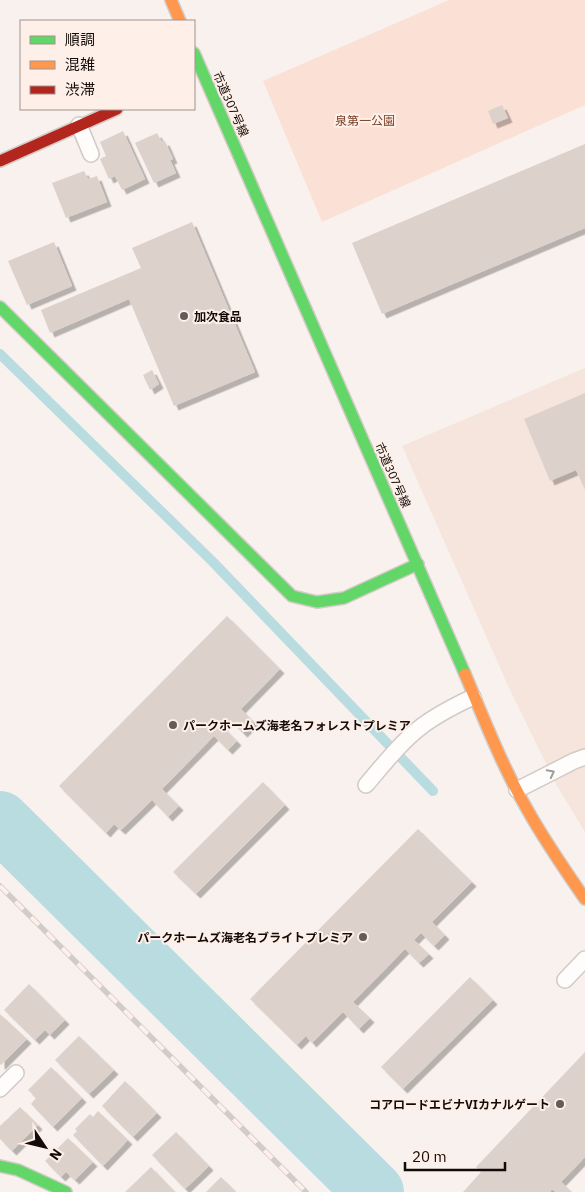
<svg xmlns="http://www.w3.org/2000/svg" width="585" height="1192" viewBox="0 0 585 1192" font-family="'IBM Plex Sans','Noto Sans JP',sans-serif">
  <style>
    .built { fill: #f6e5dd }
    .green { fill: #fbe0d5 }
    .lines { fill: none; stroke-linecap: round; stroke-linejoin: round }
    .stream { stroke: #b9dce0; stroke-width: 10 }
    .river { stroke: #b9dce0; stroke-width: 60 }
    .building { fill: #ddd1cc; filter: url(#shadow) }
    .lane-casing { stroke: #d2cac6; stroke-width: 18 }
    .fast-casing { stroke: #d2cac6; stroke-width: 14 }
    .slow-casing { stroke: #d2cac6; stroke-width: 14 }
    .jam-casing { stroke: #d2cac6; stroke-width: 14 }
    .lane { stroke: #fefdfc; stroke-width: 15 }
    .fast { stroke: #63d668; stroke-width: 11 }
    .slow { stroke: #ff974d; stroke-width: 11 }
    .jam { stroke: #b3261e; stroke-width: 11 }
    .rail-casing { stroke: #cfcccb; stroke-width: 5.5 }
    .rail { stroke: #feefe8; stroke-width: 4; stroke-dasharray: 11; stroke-linecap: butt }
    .oneway { stroke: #a09c9a }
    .poi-dot { fill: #645c58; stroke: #feefe8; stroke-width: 2 }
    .labels { text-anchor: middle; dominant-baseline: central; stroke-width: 4; stroke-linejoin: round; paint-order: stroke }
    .street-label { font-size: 12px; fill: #130b08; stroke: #feefe8 }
    .park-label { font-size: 12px; fill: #7a4228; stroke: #feefe8 }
    .poi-label { font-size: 12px; font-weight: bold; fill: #130b08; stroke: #feefe8; text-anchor: start }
  </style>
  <defs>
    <filter id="shadow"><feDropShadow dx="4.5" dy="4.5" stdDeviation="0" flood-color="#0004"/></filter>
  </defs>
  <rect width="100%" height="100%" fill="#f9f1ed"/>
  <polygon class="built" points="585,368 585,832 557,786 510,690 402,446"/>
  <polygon class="green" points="449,0 585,0 585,105 322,222 263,81"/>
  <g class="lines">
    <polyline class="stream" points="0,354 213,562 433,791"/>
    <polyline class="river" points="0,821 374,1192"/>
  </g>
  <g class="building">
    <polygon points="502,105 508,118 493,124 488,111"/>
    <polygon points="123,131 145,179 122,190 115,176 109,179 100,159 106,156 100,142"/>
    <polygon points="157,133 162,142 165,141 173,159 170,160 176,173 154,183 135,143"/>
    <polygon points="585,144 585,228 382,314 352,243"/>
    <polygon points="84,171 88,179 97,176 107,202 66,218 52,183"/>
    <polygon points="192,222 255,372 174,406 129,299 50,333 41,310 141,268 132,248"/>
    <polygon points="54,242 72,286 27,305 8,261"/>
    <polygon points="152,370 159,384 150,390 143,375"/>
    <polygon points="585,393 585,490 576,470 550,481 524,419"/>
    <polygon points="227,616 280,669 241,709 254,722 243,733 230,720 223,727 237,741 228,750 214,736 162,789 179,806 168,817 152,800 121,830 114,824 106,833 59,786"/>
    <polygon points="263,782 285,805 196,894 173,872"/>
    <polygon points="418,829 472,882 432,922 445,935 434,946 421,933 414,940 429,954 419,963 405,949 353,1002 370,1018 359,1029 343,1012 312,1043 306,1036 297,1045 250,999"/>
    <polygon points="470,977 493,1000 403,1089 381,1067"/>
    <polygon points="29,984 65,1020 50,1035 45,1030 35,1040 4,1010"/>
    <polygon points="0,1014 27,1039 1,1065 0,1064"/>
    <polygon points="79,1036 114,1070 89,1094 55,1060"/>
    <polygon points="585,1052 585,1157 561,1182 572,1192 556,1192 552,1189 550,1192 463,1192 481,1172 476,1167"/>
    <polygon points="51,1067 82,1098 53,1127 31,1104 36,1098 28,1090"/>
    <polygon points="125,1081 157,1113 133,1137 102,1106"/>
    <polygon points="20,1107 38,1125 12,1151 0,1139 0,1126"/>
    <polygon points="98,1111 128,1140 103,1166 73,1135 77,1131 75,1129 90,1114 93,1117"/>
    <polygon points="176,1132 209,1166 185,1189 152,1155"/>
    <polygon points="68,1138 93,1162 75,1180 66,1172 61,1177 45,1161"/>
    <polygon points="151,1167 175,1192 125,1192"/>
    <polygon points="221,1177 236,1192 206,1192"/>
  </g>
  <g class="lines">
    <g class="lane-casing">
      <g id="lane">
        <polyline points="79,125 91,154"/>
        <path d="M 366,785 C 383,765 401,742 422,726 C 438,714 456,705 473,697"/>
        <polyline points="517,790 574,761 585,757"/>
        <polyline points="565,980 585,959"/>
        <polyline points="0,1089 16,1073"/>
      </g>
    </g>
    <g class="fast-casing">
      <g id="fast">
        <polyline points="194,53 465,674"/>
        <polyline points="0,307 292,596 317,602 344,598 418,564"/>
        <polyline points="0,1166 18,1170 66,1192"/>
      </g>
    </g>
    <g class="slow-casing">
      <g id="slow">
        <polyline points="171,0 180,21"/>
        <path d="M 465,674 C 484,719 502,766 527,809 C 544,840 565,870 585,899"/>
      </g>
    </g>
    <g class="jam-casing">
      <polyline id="jam" points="0,161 117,109"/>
    </g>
    <use href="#lane" class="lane"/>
    <use href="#fast" class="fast"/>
    <use href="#slow" class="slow"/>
    <use href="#jam" class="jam"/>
    <g class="rail-casing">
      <polyline id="rail" points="0,886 306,1192"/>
    </g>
    <use href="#rail" class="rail"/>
  </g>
  <defs><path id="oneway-chevron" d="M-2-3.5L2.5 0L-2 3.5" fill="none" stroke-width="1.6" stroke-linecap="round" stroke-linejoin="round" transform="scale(1.25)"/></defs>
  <use class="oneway" href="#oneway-chevron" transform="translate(551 773) rotate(-28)"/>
  <g class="poi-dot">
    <circle cx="184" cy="316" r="5"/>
    <circle cx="173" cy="725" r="5"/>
    <circle cx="363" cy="937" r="5"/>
    <circle cx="560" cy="1104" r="5"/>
  </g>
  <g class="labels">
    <g class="street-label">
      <text transform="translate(231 104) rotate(66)">市道307号線</text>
      <text transform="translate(393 475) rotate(66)">市道307号線</text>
    </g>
    <g class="park-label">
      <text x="365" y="120">泉第一公園</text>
    </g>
    <g class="poi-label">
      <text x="194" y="316">加次食品</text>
      <text x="183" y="725">パークホームズ海老名フォレストプレミア</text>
      <text x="353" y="937" text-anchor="end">パークホームズ海老名ブライトプレミア</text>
      <text x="550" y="1104" text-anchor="end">コアロードエビナVIカナルゲート</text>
    </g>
  </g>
  <rect x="20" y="20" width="175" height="90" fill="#feefe8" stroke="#a0948e"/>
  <rect x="30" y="36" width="25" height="8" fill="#63d668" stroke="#a0948e"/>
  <text x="65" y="45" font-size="15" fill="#130b08">順調</text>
  <rect x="30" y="61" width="25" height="8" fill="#ff974d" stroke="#a0948e"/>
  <text x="65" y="70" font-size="15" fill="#130b08">混雑</text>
  <rect x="30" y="86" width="25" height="8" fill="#b3261e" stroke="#a0948e"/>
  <text x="65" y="95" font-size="15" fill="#130b08">渋滞</text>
  <g transform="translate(45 1147) rotate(125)" stroke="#feefe8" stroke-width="4" paint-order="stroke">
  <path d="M0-4L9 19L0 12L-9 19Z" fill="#130b08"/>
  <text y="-8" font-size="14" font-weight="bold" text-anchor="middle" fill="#130b08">N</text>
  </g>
  <path d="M405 1162v8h100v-8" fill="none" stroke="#130b08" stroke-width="2.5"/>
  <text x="412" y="1162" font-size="15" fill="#130b08" stroke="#feefe8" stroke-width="4" paint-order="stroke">20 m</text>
</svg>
